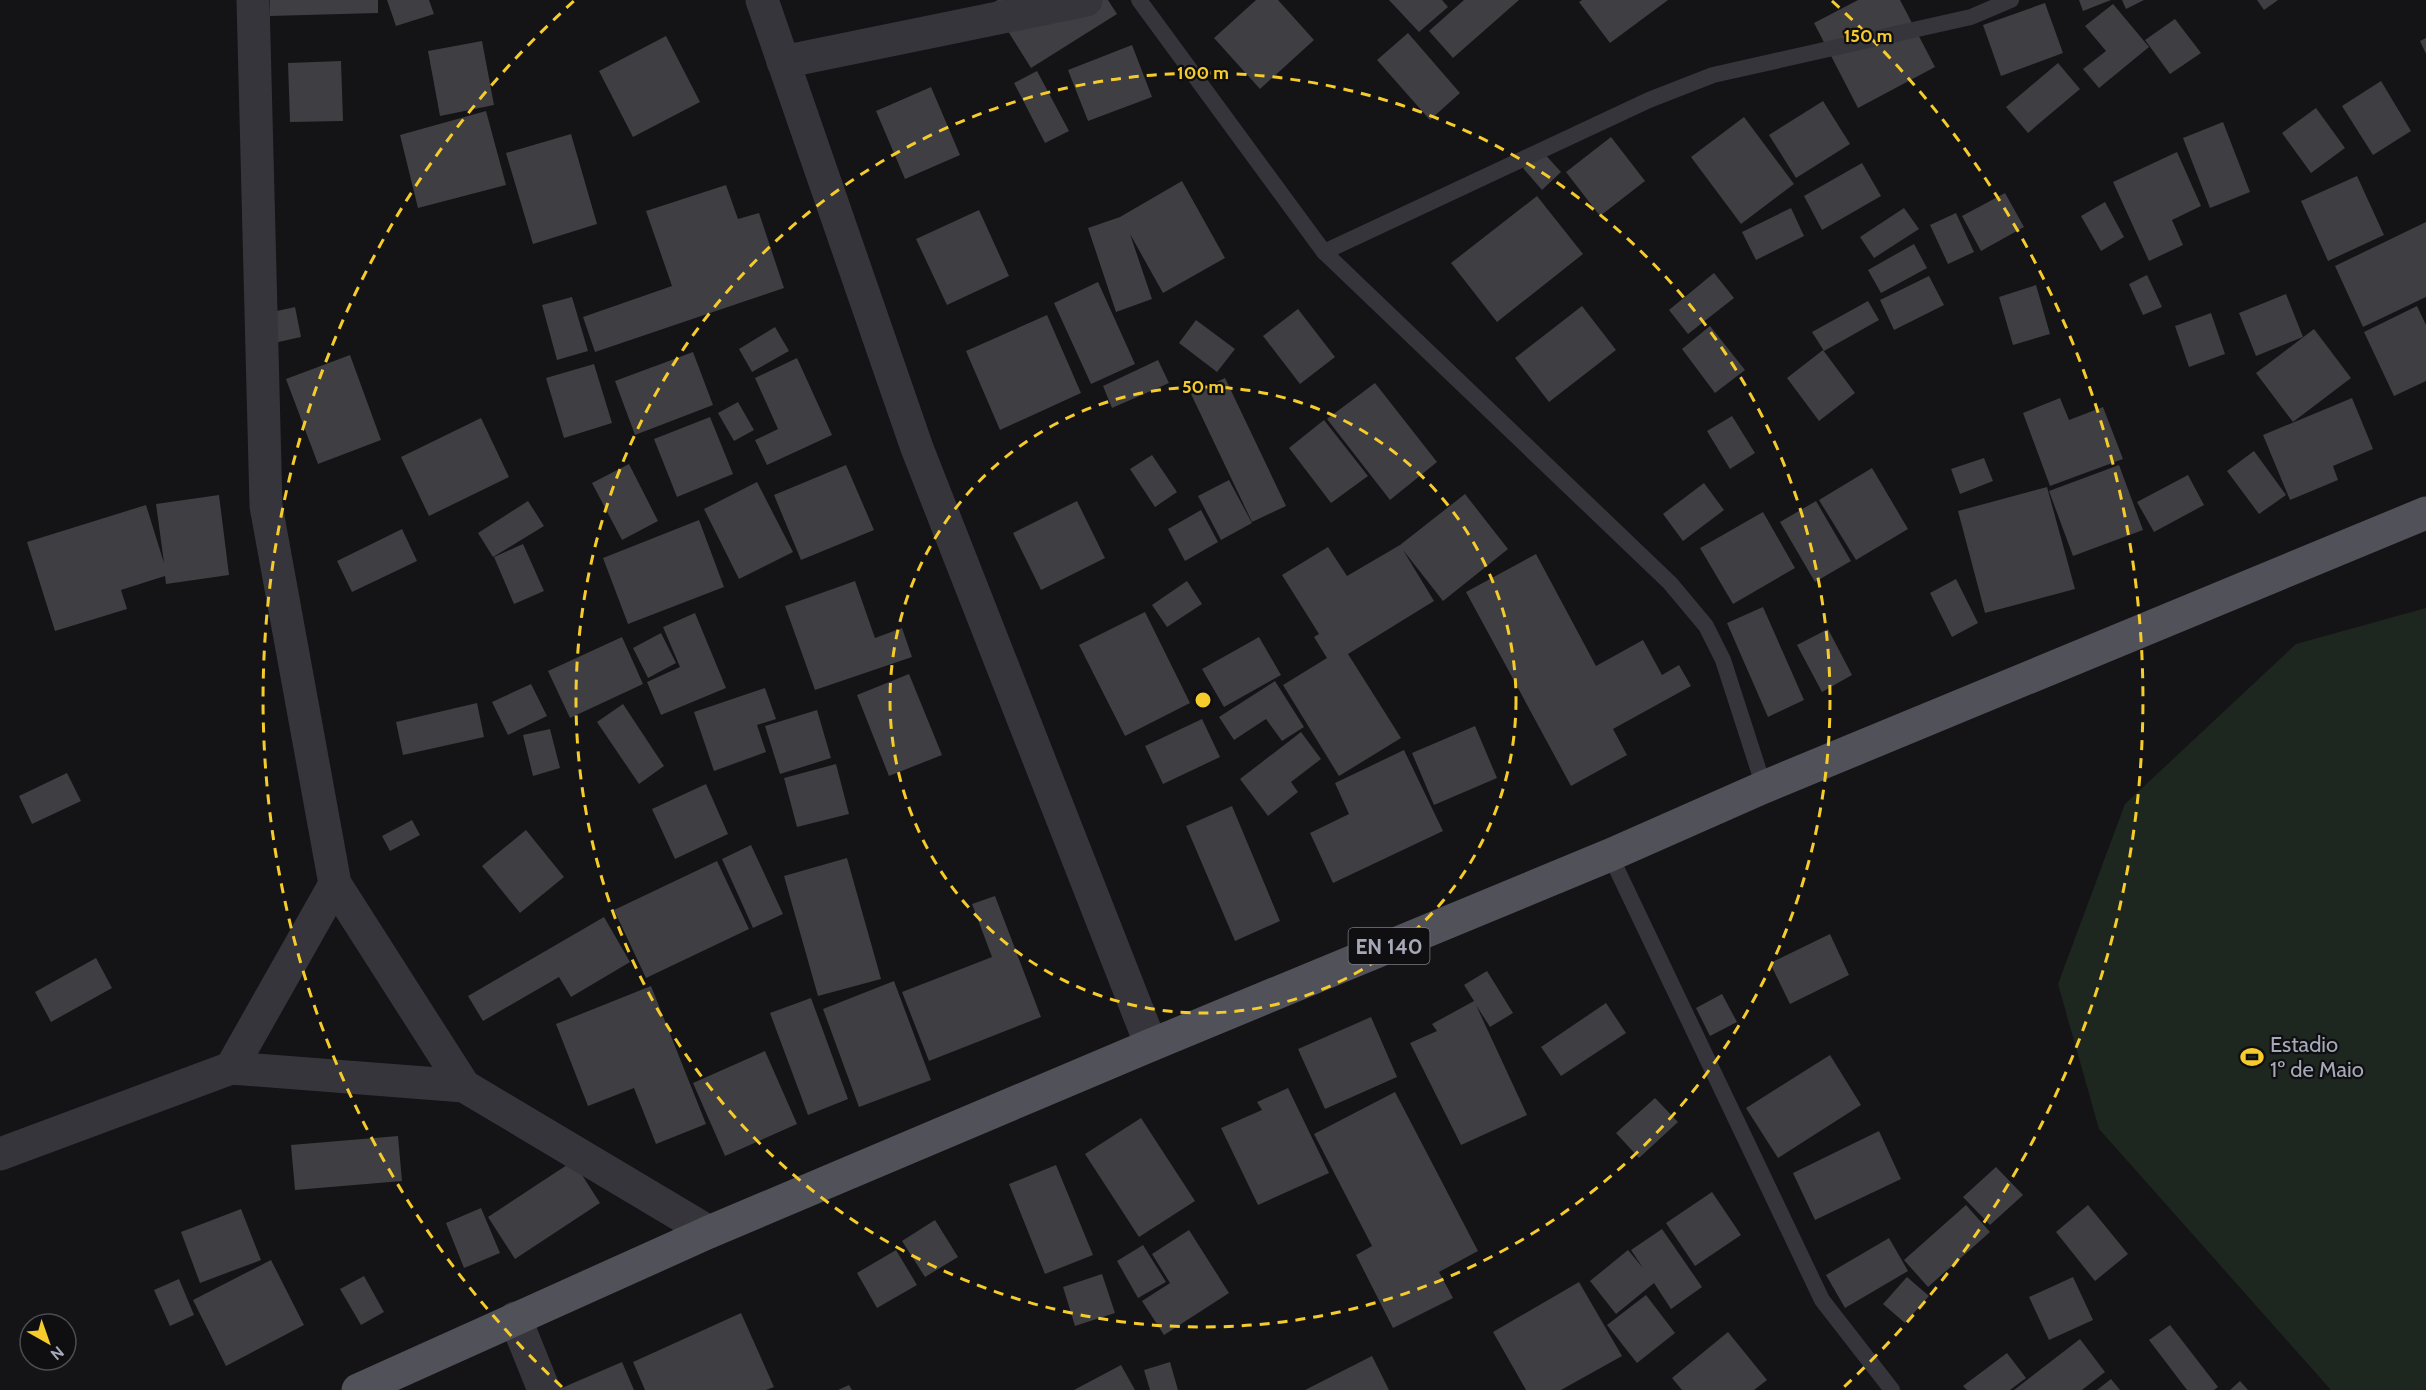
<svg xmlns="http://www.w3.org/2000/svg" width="2426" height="1390" viewBox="0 0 2426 1390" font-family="Cabin,sans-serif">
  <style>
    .green { fill: #1e2620 }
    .building { fill: #3e3e43 }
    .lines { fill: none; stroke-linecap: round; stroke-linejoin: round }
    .service { stroke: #35353b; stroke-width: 16 }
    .minor { stroke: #35353b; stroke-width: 33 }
    .primary { stroke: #51515a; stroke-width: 33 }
    .ring { fill: none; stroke: #f6cc2c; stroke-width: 3; stroke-dasharray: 10 8 }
    .labels { text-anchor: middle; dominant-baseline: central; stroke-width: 4.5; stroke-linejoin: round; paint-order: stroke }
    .shield { fill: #0f0f11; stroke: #787a84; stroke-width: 1.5 }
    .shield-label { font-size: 21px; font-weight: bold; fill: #a5a8b6 }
    .poi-label { font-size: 22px; fill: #a5a8b6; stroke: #0f0f11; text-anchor: start }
    .centre { fill: #f6cc2c; stroke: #0f0f11; stroke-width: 3 }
    .ring-label { font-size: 18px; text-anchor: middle; font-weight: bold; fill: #f6cc2c; stroke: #0f0f11; stroke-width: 4.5; stroke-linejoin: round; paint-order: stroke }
  </style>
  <rect width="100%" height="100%" fill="#141416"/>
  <polygon class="green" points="2426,608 2426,1390 2331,1390 2099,1129 2058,984 2125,804 2296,644"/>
  <g class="building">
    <polygon points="270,0 378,0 378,13 270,16"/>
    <polygon points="387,0 429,0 434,14 396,26"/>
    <polygon points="998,0 1108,0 1117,14 1031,68 991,4"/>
    <polygon points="1256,0 1278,0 1314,40 1260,89 1214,38"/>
    <polygon points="1389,0 1442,0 1448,7 1419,32"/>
    <polygon points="1464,0 1519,0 1453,58 1429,31"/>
    <polygon points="1582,0 1668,0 1610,43 1579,2"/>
    <polygon points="1858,0 1900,0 1935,67 1858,108 1814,23"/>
    <polygon points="2079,0 2111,0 2083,11"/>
    <polygon points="2122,0 2144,0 2126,9"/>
    <polygon points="2257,0 2278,0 2264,10"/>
    <polygon points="2045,3 2063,53 2001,76 1983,25"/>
    <polygon points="2113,4 2149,47 2099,88 2083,69 2106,51 2085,26"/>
    <polygon points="2175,19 2201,53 2170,74 2145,40"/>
    <polygon points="1408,33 1460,93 1430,120 1377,60"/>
    <polygon points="666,36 700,102 633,137 599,71"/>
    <polygon points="2426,38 2426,54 2420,41"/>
    <polygon points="482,41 494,105 440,116 428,51"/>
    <polygon points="1132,45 1152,97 1088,121 1068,70"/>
    <polygon points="341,61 343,121 290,122 288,63"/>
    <polygon points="2058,63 2080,89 2028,133 2006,107"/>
    <polygon points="1037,71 1069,131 1045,143 1014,83"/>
    <polygon points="2381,81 2411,131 2373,155 2342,106"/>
    <polygon points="931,87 960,155 905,179 876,111"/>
    <polygon points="1823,101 1850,144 1796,178 1769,135"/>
    <polygon points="2316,108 2345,148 2311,173 2282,133"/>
    <polygon points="486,111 506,185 418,208 400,135"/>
    <polygon points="1744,117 1794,184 1741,224 1691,157"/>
    <polygon points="2223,122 2250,192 2210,208 2183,138"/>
    <polygon points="571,134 597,224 533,244 506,153"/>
    <polygon points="1611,137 1645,181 1600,216 1566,172"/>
    <polygon points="1541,150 1561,172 1542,190 1523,168"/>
    <polygon points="2177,152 2201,206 2172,220 2183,245 2149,261 2113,182"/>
    <polygon points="1862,163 1881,196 1822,230 1804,196"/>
    <polygon points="2357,176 2384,235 2328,261 2301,201"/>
    <polygon points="1182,181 1225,258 1163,293 1130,234 1152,299 1116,312 1088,228 1120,217"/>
    <polygon points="726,185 738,219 759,213 784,288 595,352 583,317 672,286 646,211"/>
    <polygon points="2005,193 2024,227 1981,251 1962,216"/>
    <polygon points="1537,196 1583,254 1497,322 1451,263"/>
    <polygon points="2105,202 2124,237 2101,251 2081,216"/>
    <polygon points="1791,208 1804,236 1756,260 1742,232"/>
    <polygon points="1904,208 1919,229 1874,258 1860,237"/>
    <polygon points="979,210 1009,276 947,305 916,239"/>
    <polygon points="1956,213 1974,252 1948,264 1930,225"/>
    <polygon points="2426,222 2426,297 2363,327 2335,266"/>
    <polygon points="1914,244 1927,268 1881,293 1868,270"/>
    <polygon points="1714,273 1734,298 1688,334 1669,310"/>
    <polygon points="2147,275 2162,307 2143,315 2129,284"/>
    <polygon points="1929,276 1944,305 1894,330 1880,300"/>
    <polygon points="1098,282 1135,364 1091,384 1054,303"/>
    <polygon points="2036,285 2050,334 2013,345 1999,297"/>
    <polygon points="2286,294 2303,337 2256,356 2239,313"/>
    <polygon points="572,297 588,351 557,360 542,305"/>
    <polygon points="1868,301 1879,320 1824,351 1812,332"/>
    <polygon points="1582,306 1616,350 1549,402 1515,358"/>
    <polygon points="2417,306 2426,325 2426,381 2394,396 2364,332"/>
    <polygon points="295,307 301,337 265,345 259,315"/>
    <polygon points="1298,309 1335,357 1300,384 1263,336"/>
    <polygon points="2211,313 2225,354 2189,367 2175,326"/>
    <polygon points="1047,315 1081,393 1000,430 966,351"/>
    <polygon points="1196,320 1235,349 1217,372 1179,343"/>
    <polygon points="1710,326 1745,370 1715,393 1682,349"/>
    <polygon points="775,327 789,351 752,372 739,349"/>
    <polygon points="2314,329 2351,378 2293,422 2256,373"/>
    <polygon points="1823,350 1855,393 1819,421 1787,378"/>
    <polygon points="693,352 713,405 635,435 615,381"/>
    <polygon points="350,355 381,440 318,464 286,379"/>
    <polygon points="797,358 832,435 767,465 755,440 778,429 755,378"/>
    <polygon points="1158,360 1169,383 1112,408 1103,386"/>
    <polygon points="594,364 612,423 564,438 546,378"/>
    <polygon points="1225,378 1286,506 1252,522 1191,394"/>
    <polygon points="1375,383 1437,462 1390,500 1327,419"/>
    <polygon points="2060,398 2069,420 2103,407 2123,459 2050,486 2023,413"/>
    <polygon points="2352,398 2373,449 2333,466 2338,480 2290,500 2263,435"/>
    <polygon points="738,402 754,430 734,441 718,413"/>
    <polygon points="1732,416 1755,453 1730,469 1707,431"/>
    <polygon points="710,417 733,474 677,497 654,439"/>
    <polygon points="481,418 509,477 429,516 401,457"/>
    <polygon points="1324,420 1368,476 1331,503 1289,448"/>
    <polygon points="2254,451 2286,495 2259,514 2227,471"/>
    <polygon points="1152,455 1177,492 1155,507 1130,469"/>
    <polygon points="1984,458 1993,481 1960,494 1951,469"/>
    <polygon points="629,464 658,521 622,540 592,483"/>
    <polygon points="846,465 874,530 801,560 774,495"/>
    <polygon points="2119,465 2143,530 2073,556 2049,491"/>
    <polygon points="1872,468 1908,529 1856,560 1819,500"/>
    <polygon points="2188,475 2204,505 2154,532 2137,502"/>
    <polygon points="1229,480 1252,523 1221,540 1198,496"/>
    <polygon points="757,482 793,552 739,579 704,509"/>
    <polygon points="1704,483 1724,510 1683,541 1663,514"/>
    <polygon points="2047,487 2075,589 1985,613 1958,511"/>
    <polygon points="1465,494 1508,549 1443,601 1403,550 1434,601 1348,654 1401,738 1339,776 1283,685 1327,658 1314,637 1319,634 1282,575 1328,547 1347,576 1400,545"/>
    <polygon points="219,495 229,575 166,584 165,576 121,590 127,609 55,631 27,542 146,505 164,563 156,504"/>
    <polygon points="528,501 544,526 493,557 478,533"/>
    <polygon points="1077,501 1105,558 1041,590 1013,533"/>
    <polygon points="1816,501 1851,561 1815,582 1780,522"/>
    <polygon points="1201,510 1218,542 1185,561 1168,529"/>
    <polygon points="1763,512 1795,568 1733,604 1700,548"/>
    <polygon points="699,520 724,587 628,624 603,558"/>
    <polygon points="402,529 417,561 352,592 337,561"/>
    <polygon points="523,544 544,591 514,604 494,557"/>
    <polygon points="1536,554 1596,666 1643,640 1662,675 1679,665 1691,686 1613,729 1627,755 1571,786 1466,592"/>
    <polygon points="1956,579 1978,623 1952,637 1930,593"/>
    <polygon points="855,581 875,638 902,628 912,657 815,690 785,606"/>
    <polygon points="1187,581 1202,604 1167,627 1152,605"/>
    <polygon points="1763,607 1804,700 1768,717 1727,623"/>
    <polygon points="1145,612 1190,703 1125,736 1079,645"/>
    <polygon points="695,613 726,688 661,715 647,682 680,667 663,627"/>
    <polygon points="1828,629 1852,675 1822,692 1797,645"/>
    <polygon points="661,633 676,663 648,678 633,648"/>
    <polygon points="622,637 643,684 570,718 548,671"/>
    <polygon points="1259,637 1281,675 1224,707 1202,669"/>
    <polygon points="909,674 942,755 889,776 857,695"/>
    <polygon points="1275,681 1304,727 1282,741 1266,719 1234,740 1219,717"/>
    <polygon points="531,684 547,716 508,735 492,702"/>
    <polygon points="765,688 776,719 757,725 766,752 714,771 694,712"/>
    <polygon points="477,703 484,737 403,755 396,722"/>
    <polygon points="623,704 664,766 639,784 597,722"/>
    <polygon points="817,710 831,758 780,774 765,726"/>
    <polygon points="1202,719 1220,757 1163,784 1145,746"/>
    <polygon points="1475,726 1497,778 1434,805 1412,753"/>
    <polygon points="550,729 560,768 533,776 523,735"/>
    <polygon points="1301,732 1321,759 1291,782 1298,792 1268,816 1240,779"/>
    <polygon points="1404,750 1443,831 1333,883 1310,833 1349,814 1335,783"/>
    <polygon points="836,764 849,814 797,827 784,778"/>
    <polygon points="67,773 81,801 32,824 19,796"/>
    <polygon points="706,784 728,834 675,859 652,809"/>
    <polygon points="1232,806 1280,921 1235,941 1186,826"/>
    <polygon points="412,820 420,835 390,851 382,836"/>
    <polygon points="526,830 564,877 520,913 482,866"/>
    <polygon points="751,845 783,914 753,928 722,859"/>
    <polygon points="847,858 881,979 818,996 784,876"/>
    <polygon points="717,861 749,929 646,978 614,910"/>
    <polygon points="995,896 1041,1017 929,1061 902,992 992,957 972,904"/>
    <polygon points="604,917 630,962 571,997 559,977 483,1021 468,996"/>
    <polygon points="1830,934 1849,975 1790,1004 1770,963"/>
    <polygon points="96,958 112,988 51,1022 35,992"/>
    <polygon points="1487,971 1513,1013 1490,1027 1476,1005 1527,1115 1461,1145 1410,1043 1437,1031 1432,1024 1474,1001 1464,985"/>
    <polygon points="894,981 931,1080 859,1107 823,1009"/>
    <polygon points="651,986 706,1124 656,1144 634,1088 588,1106 556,1024"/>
    <polygon points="1722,994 1737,1022 1710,1036 1696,1008"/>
    <polygon points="811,998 848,1099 808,1115 770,1013"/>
    <polygon points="1606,1003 1626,1033 1561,1076 1541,1047"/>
    <polygon points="1371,1017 1397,1077 1325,1109 1298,1049"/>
    <polygon points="765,1051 797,1124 725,1156 693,1083"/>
    <polygon points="1830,1055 1861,1105 1778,1158 1746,1108"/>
    <polygon points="1288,1088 1329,1173 1258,1205 1221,1128 1262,1110 1257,1102"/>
    <polygon points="1395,1092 1478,1251 1439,1272 1453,1298 1393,1328 1356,1255 1372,1246 1314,1134"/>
    <polygon points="1655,1098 1678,1122 1639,1158 1616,1133"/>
    <polygon points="1141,1118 1195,1201 1139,1237 1085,1154"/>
    <polygon points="1879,1131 1901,1179 1815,1220 1793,1173"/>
    <polygon points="398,1136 402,1181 295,1190 291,1145"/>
    <polygon points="573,1161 600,1203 515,1259 488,1217"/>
    <polygon points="1056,1165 1093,1255 1045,1274 1009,1184"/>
    <polygon points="1996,1167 2023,1195 1990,1225 1963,1197"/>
    <polygon points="1712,1192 1741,1235 1695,1266 1666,1223"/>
    <polygon points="1966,1205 1990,1232 1928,1287 1904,1260"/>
    <polygon points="2088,1205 2128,1254 2095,1281 2056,1232"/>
    <polygon points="481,1208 500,1253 464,1268 446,1223"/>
    <polygon points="241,1209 261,1260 200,1283 181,1232"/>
    <polygon points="935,1220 958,1257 925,1277 902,1241"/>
    <polygon points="1662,1229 1702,1287 1671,1309 1654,1283 1616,1314 1590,1281 1628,1250 1643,1268 1631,1250"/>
    <polygon points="1189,1230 1229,1293 1164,1335 1142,1301 1170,1283 1152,1254"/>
    <polygon points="1889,1238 1908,1271 1845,1308 1826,1275"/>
    <polygon points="1143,1245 1166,1282 1138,1298 1117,1261"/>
    <polygon points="896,1250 917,1285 877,1308 857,1273"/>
    <polygon points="271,1260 304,1325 226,1366 193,1300"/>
    <polygon points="1102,1274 1115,1313 1075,1326 1063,1287"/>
    <polygon points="364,1276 384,1312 361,1325 340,1289"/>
    <polygon points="1907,1277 1929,1296 1905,1323 1883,1304"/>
    <polygon points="2073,1277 2093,1320 2049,1340 2029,1297"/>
    <polygon points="179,1279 194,1315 170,1326 154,1290"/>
    <polygon points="1579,1282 1622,1356 1561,1390 1526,1390 1493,1332"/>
    <polygon points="1646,1295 1675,1333 1637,1363 1607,1325"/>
    <polygon points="741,1313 774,1387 766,1390 645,1390 633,1362"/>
    <polygon points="2170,1325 2218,1387 2214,1390 2187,1390 2149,1340"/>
    <polygon points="1728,1332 1767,1380 1754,1390 1682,1390 1672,1378"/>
    <polygon points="2080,1339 2105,1372 2082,1390 2014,1390"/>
    <polygon points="2007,1353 2026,1378 2010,1390 1967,1390 1963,1386"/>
    <polygon points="1372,1356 1389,1390 1305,1390"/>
    <polygon points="622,1362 634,1390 557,1390"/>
    <polygon points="1170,1362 1178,1390 1150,1390 1144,1370"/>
    <polygon points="1121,1365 1135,1390 1074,1390"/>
    <polygon points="2111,1379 2120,1390 2097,1390"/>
    <polygon points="2240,1381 2248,1390 2230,1390"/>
    <polygon points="849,1385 852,1390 838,1390"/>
  </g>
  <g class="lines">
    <g class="service">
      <polyline points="1139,0 1324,252 1649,100 1713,75 1971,17 2011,0"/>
      <polyline points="1324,252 1670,583 1706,626 1723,660 1764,787"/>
      <polyline points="1610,855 1822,1300 1892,1390"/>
    </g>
    <g class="minor">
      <polyline points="253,0 266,506 335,884 464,1086"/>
      <polyline points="762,0 917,448 1151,1045"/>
      <polyline points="783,62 1086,0"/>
      <polyline points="231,1068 335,884"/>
      <polyline points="0,1154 231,1068 464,1086 709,1232"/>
      <polyline points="515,1318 544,1390"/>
    </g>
    <polyline class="primary" points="358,1390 709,1232 1151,1045 1610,855 1764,787 2426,513"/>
  </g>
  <g class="ring">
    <circle cx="1203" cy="700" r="313"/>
    <circle cx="1203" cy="700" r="627"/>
    <path d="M562 1387A940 940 0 0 1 574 1M1832 1A940 940 0 0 1 1844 1387"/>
  </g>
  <defs>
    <g id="stadium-bare" transform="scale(1.8)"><path d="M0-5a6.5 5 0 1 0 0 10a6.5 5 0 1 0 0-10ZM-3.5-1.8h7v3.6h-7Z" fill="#f6cc2c" stroke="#0f0f11" stroke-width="2.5" paint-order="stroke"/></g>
  </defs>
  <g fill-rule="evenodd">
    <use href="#stadium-bare" x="2252" y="1057"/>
  </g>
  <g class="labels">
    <rect class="shield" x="1348.5" y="928" width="81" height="36" rx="4.5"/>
    <g class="shield-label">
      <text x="1389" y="946">EN 140</text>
    </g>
    <g class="poi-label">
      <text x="2270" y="1044">Estadio<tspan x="2270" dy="25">1º de Maio</tspan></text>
    </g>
  </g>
  <circle cx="1203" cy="700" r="9" class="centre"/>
  <g class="ring-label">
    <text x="1868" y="42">150 m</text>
    <text x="1203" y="79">100 m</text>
    <text x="1203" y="393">50 m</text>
  </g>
  <g transform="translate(48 1342) rotate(140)"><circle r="28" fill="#0f0f11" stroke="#4b4c53" stroke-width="1.5"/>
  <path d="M0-4.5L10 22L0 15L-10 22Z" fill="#f6cc2c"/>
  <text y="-9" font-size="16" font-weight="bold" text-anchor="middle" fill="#a5a8b6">N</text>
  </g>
</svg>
